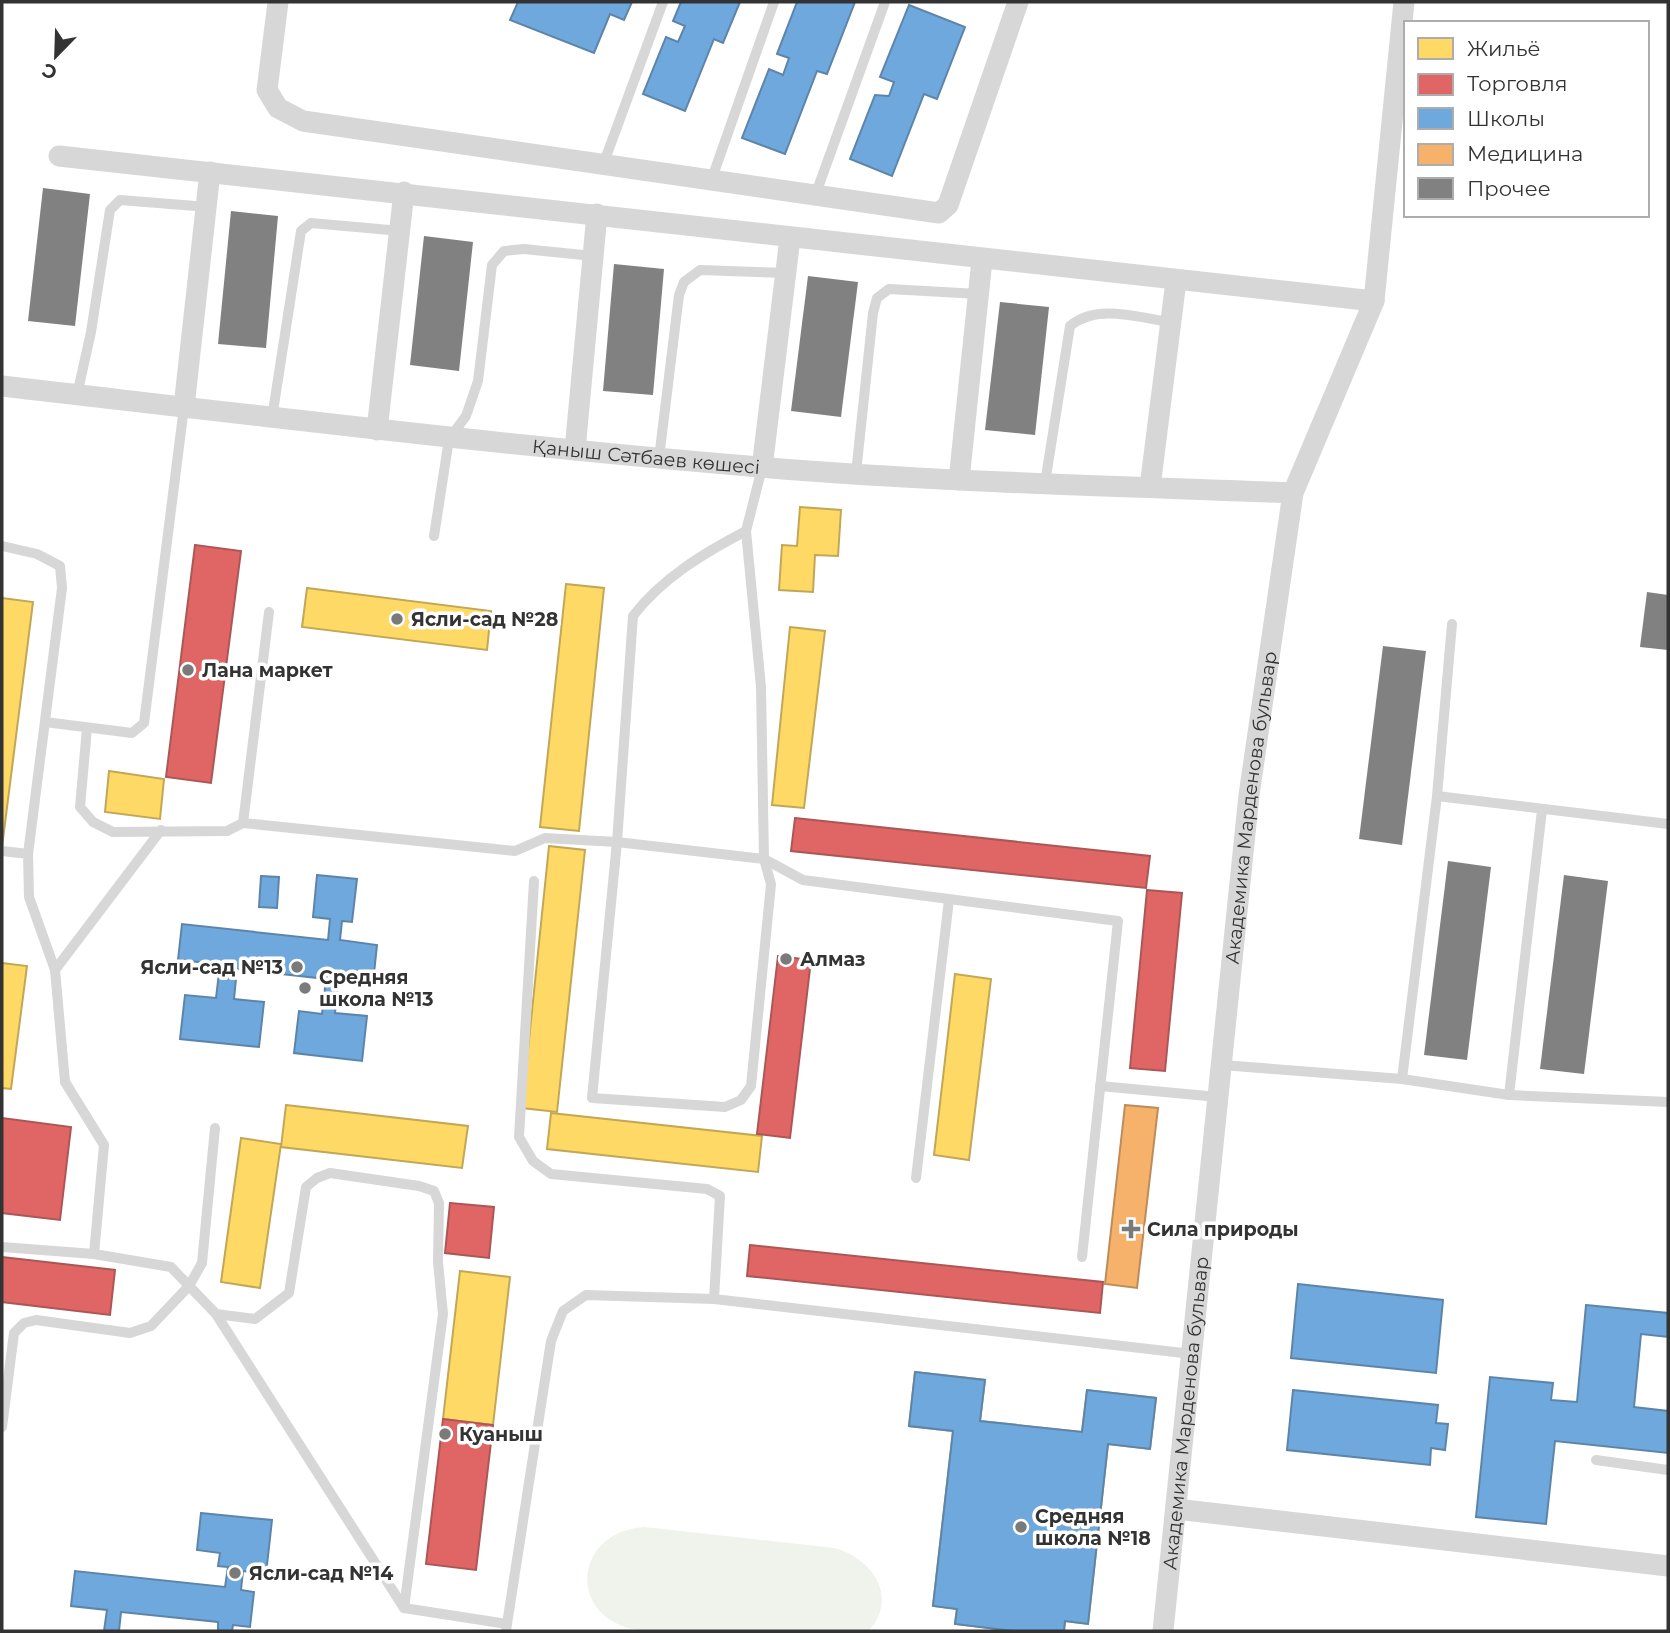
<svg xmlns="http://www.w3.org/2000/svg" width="1670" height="1633" viewBox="0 0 1670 1633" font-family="Montserrat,sans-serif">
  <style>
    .pitch { fill: #f0f3ec }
    .homes { fill: #ffd966; stroke: #c2a757; stroke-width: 2; fill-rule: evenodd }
    .shops { fill: #e06666; stroke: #ac5757; stroke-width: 2 }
    .schools { fill: #6fa8dc; stroke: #5d85a9; stroke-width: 2 }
    .health { fill: #f6b26b; stroke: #bc8c5a; stroke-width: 2 }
    .building { fill: #818181 }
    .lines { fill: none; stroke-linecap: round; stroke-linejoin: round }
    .lane { stroke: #d7d7d7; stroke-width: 10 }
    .street { stroke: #d7d7d7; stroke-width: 21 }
    .poi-dot { fill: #7a7a7a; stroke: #fff; stroke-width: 2.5 }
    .labels { text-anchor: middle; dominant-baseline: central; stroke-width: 7; stroke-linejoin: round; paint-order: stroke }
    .street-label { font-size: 19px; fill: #333; stroke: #fff }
    .poi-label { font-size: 19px; font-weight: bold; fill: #333; stroke: #fff; text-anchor: start }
  </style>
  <rect width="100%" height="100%" fill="#fff"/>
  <path class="pitch" d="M 644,1527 L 835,1548 C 872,1559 899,1596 869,1631 C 817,1631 765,1631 713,1631 C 687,1631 658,1633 633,1629 C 567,1615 574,1532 644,1527 Z"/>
  <g class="homes">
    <polygon points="800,507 841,510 838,556 815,555 813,592 779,590 782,545 797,546"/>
    <polygon points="566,584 604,588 579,831 540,827"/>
    <polygon points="307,588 491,611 487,650 302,627"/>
    <polygon points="2,598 33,602 2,847"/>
    <polygon points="790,627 825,631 804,808 772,805"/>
    <polygon points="109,771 164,779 160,819 105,812"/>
    <polygon points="549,846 585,850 557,1112 522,1108"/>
    <polygon points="2,963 27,966 11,1089 2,1088"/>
    <polygon points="955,974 991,979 969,1160 934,1155"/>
    <polygon points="286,1105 468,1126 462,1168 281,1147"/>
    <polygon points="551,1113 762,1136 758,1172 547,1149"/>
    <polygon points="241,1138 281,1144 260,1288 221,1282"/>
    <polygon points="460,1271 510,1277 493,1425 443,1419"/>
    <path d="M 915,1372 L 985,1380 L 980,1421 L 1082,1432 L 1087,1390 L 1156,1398 L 1150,1449 L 1108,1444 L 1088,1624 L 1065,1621 L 1064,1631 L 1013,1631 L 955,1624 L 957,1609 L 933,1606 L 953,1431 L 909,1426 ZM 986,1469 L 1070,1478 L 1061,1567 L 976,1557 Z"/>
  </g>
  <g class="shops">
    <polygon points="195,545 241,551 211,783 166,777"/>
    <polygon points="795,818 1150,856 1146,888 791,851"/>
    <polygon points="1147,890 1182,893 1165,1071 1130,1068"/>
    <polygon points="778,956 811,960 790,1138 757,1134"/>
    <polygon points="2,1118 71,1127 60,1220 2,1213"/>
    <polygon points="450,1203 494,1207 489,1258 445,1253"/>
    <polygon points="750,1245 1103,1282 1100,1313 747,1276"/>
    <polygon points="2,1257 115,1270 110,1315 2,1302"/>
    <polygon points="443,1419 493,1425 476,1570 426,1564"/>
  </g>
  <g class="schools">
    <polygon points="518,2 632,2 624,20 610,14 594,53 510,20"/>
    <polygon points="681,2 740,2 723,43 714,39 685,111 643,94 666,37 678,42 685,26 673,21"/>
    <polygon points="797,2 855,2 827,74 817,71 785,154 742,138 769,69 783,75 789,58 777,54"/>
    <polygon points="909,5 965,27 937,99 924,94 892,176 850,159 875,95 889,96 894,82 880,77"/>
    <polygon points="317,875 357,879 352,922 342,921 340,940 377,945 373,983 339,979 335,1013 367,1016 362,1061 294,1053 299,1011 322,1014 326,979 237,969 234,999 264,1002 259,1047 180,1039 185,995 216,998 220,964 178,960 182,924 328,940 330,919 313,917"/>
    <polygon points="261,876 279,877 277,908 259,907"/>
    <polygon points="1298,1284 1443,1300 1436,1373 1291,1358"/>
    <polygon points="1586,1305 1668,1313 1668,1337 1641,1334 1634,1407 1668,1411 1668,1453 1555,1441 1546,1524 1476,1517 1490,1377 1553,1383 1551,1400 1577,1402"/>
    <polygon points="915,1372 985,1380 980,1421 1082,1432 1087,1390 1156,1398 1150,1449 1108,1444 1088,1624 1065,1621 1064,1631 1013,1631 955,1624 957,1609 933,1606 953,1431 909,1426"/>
    <polygon points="1293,1390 1438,1405 1436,1423 1448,1424 1445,1450 1431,1448 1430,1465 1287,1450"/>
    <polygon points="201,1513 272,1520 266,1574 243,1571 241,1590 254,1592 250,1627 233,1625 232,1631 218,1631 218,1622 121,1612 119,1631 104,1631 107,1610 71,1606 75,1571 225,1587 228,1567 218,1566 220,1553 197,1550"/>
  </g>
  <polygon class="health" points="1125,1105 1158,1108 1137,1288 1105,1284"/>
  <g class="building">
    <polygon points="43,188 90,194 75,326 28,321"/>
    <polygon points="231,211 278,216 266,348 218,344"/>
    <polygon points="424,236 473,242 459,371 410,365"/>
    <polygon points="614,264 664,269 653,395 603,391"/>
    <polygon points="808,276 858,282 841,417 791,411"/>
    <polygon points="1000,302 1049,307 1035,435 985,430"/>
    <polygon points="1647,592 1668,595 1668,650 1640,647"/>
    <polygon points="1383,646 1426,651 1402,845 1359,839"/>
    <polygon points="1448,861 1491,867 1467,1060 1424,1055"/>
    <polygon points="1564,875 1608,881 1584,1074 1540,1069"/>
  </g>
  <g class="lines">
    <g class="lane">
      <polyline points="603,165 663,2"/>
      <polyline points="711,181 774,2"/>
      <polyline points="815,196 885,2"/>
      <polyline points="77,395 91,332 110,210 120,200 208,207"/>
      <polyline points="272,418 301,231 311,223 401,231"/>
      <polyline points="659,458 679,295 684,282 700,270 787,273"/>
      <polyline points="762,468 746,531 761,687 764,859 803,880 1118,921 1082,1257"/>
      <polyline points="856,473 873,313 877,298 889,289 979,294"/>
      <path d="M 1045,483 L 1070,326 C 1097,303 1139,318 1171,322"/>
      <polyline points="434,536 449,439 466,416 478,381 492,265 504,251 524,249 593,256"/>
      <polyline points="2,546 37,554 60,566 62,588 28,854"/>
      <polyline points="45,722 132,733 144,723 184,407"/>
      <polyline points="87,728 80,807 93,822 113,832 227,831 243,823 269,612"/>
      <polyline points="1437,796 1452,624"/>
      <path d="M 243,823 L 515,851 L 545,838 L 617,842 L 764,859 L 771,884 L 751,1086 L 741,1100 L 725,1107 L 592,1098 L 617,842 L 633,616 C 662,578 704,553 746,531"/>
      <polyline points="2,851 28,854 29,897 55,970 65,1082 104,1145 94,1254 2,1247"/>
      <polyline points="534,881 519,1137 533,1161 551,1174 707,1189 720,1196 714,1299 1192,1354"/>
      <polyline points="55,970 161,830"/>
      <polyline points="1222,1065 1402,1079 1509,1095 1668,1102"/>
      <polyline points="1402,1079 1437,796 1668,824"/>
      <polyline points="1100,1086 1218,1097"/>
      <polyline points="1509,1095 1542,810"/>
      <polyline points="916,1178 949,900"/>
      <polyline points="94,1254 171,1267 216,1314 404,1608 443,1314 438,1262 439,1203 434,1191 419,1186 330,1173 317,1178 306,1187 289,1293 255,1319 216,1314"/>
      <polyline points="2,1427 14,1333 24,1323 36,1320 130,1333 151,1326 189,1286 202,1263 215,1128"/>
      <polyline points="1596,1460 1668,1470"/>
      <polyline points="404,1608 507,1624 506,1631"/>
      <polyline points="507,1624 551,1341 563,1311 586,1295 714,1299"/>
    </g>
    <g class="street">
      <polyline points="278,2 267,90 278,108 303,121 939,213 948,205 1018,2"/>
      <polyline points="59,156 1374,301"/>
      <path id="s1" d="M 2,386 C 254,415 506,446 760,467 C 937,482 1115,486 1293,493"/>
      <polyline points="184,407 210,172"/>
      <polyline points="377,430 404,192"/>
      <polyline points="575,450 597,214"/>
      <polyline points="762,468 790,238"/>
      <polyline points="959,480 982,260"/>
      <polyline points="1150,487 1176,281"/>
      <polyline points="1176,1509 1668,1566"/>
      <path id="s2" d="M 1163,1631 L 1249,795 L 1293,493 L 1374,301 L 1404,2"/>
    </g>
  </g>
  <g class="poi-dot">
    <circle cx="397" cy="619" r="7"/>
    <circle cx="188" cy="670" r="7"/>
    <circle cx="786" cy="959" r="7"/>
    <circle cx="297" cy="967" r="7"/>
    <circle cx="305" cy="988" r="7"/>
    <path d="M1127.5 1218.5h7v7h7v7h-7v7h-7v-7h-7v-7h7z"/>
    <circle cx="445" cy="1434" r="7"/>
    <circle cx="1021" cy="1527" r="7"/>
    <circle cx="235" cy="1573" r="7"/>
  </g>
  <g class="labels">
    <g class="street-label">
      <text stroke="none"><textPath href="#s1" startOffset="648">Қаныш Сәтбаев көшесі</textPath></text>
      <text stroke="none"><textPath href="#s2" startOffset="828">Академика Марденова бульвар</textPath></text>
      <text stroke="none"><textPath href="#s2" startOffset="219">Академика Марденова бульвар</textPath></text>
    </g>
    <g class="poi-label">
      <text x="411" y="619">Ясли-сад №28</text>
      <text x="202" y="670">Лана маркет</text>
      <text x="800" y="959">Алмаз</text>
      <text x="283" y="967" text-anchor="end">Ясли-сад №13</text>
      <text x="319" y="977">Средняя<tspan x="319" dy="22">школа №13</tspan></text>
      <text x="1147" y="1229">Сила природы</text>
      <text x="459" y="1434">Куаныш</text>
      <text x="1035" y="1516">Средняя<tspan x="1035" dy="22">школа №18</tspan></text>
      <text x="249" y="1573">Ясли-сад №14</text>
    </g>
  </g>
  <rect width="1670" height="1633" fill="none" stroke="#333333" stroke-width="7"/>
  <rect x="1404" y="21" width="245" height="196" fill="#ffffff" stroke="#adadad" stroke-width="2"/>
  <rect x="1418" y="38" width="35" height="21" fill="#ffd966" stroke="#adadad" stroke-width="2"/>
  <text x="1467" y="56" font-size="21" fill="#333333">Жильё</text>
  <rect x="1418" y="74" width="35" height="21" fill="#e06666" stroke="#adadad" stroke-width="2"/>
  <text x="1467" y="91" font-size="21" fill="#333333">Торговля</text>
  <rect x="1418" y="108" width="35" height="21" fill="#6fa8dc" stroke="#adadad" stroke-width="2"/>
  <text x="1467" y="126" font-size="21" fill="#333333">Школы</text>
  <rect x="1418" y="144" width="35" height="21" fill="#f6b26b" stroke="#adadad" stroke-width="2"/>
  <text x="1467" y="161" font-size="21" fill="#333333">Медицина</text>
  <rect x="1418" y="178" width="35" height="21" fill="#818181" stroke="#adadad" stroke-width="2"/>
  <text x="1467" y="196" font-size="21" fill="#333333">Прочее</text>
  <g transform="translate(56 56) rotate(203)" stroke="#ffffff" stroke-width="5" paint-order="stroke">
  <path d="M0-5L12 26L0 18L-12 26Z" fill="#333333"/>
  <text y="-10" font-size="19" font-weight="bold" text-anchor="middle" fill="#333333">С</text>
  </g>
</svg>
